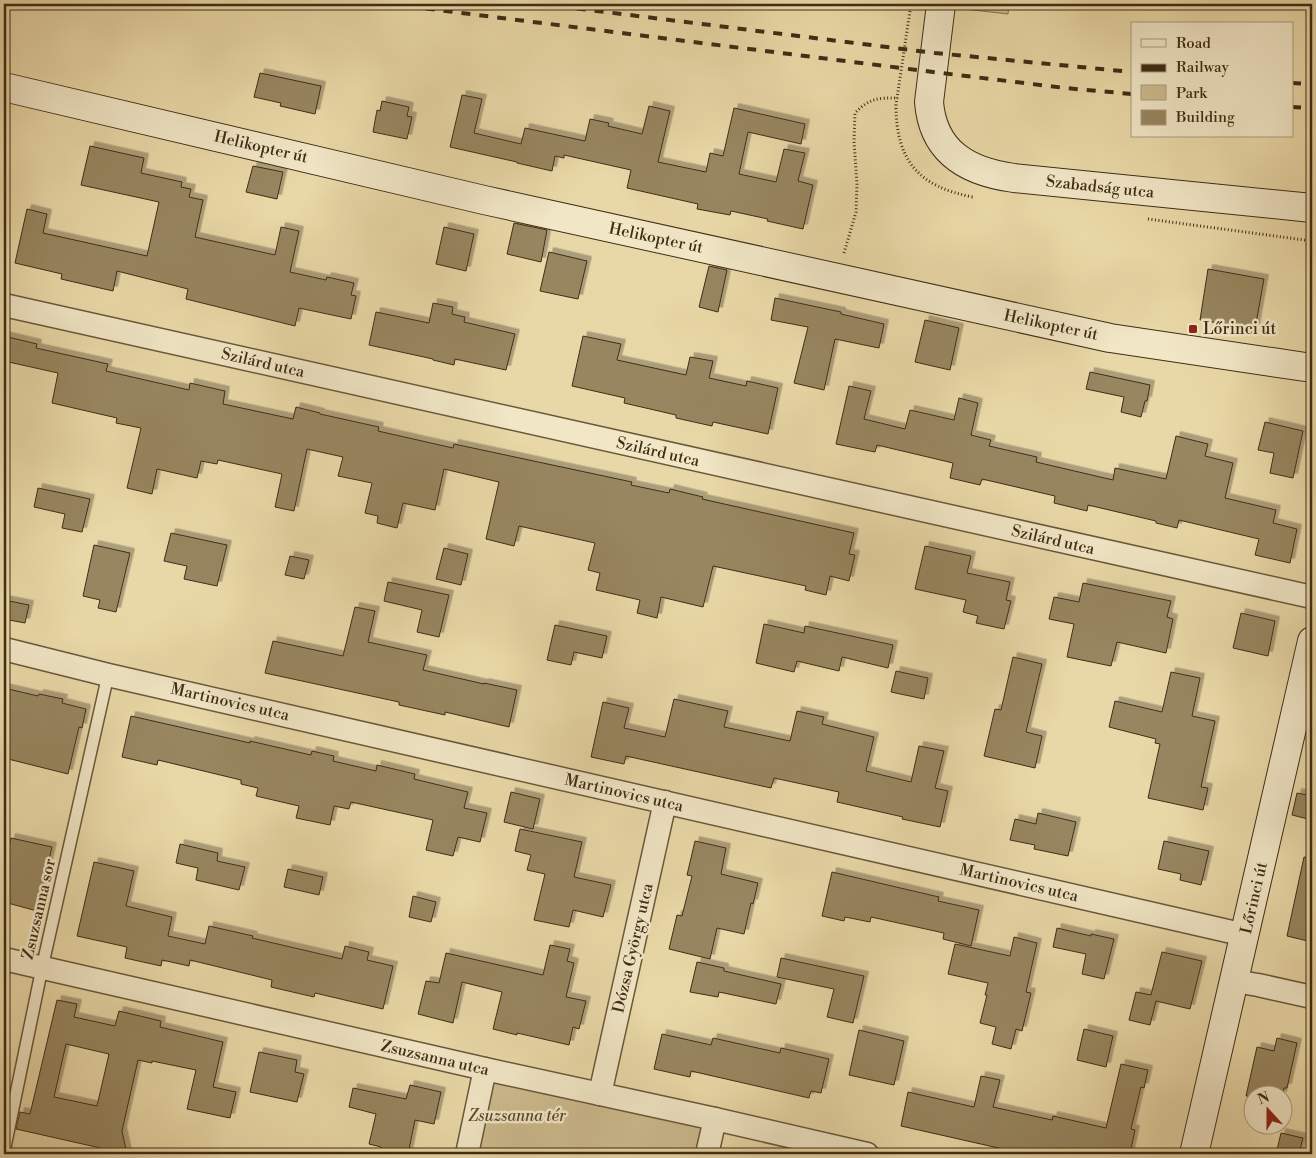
<svg xmlns="http://www.w3.org/2000/svg" width="1316" height="1158" viewBox="0 0 1316 1158" font-family="'Libre Bodoni',serif">
  <style>
    .green { fill: #ccbb8e; stroke: #867452 }
    .building { fill: #978661; stroke: #3f2d16; fill-rule: evenodd; filter: url(#shadow) }
    .lines { fill: none; stroke-linecap: round; stroke-linejoin: round }
    .lane-casing { stroke: #6a583a; stroke-width: 14 }
    .street-casing { stroke: #6a583a; stroke-width: 25 }
    .secondary-casing { stroke: #3f2d16; stroke-width: 30 }
    .path { stroke: #3f2d16; stroke-width: 3; stroke-dasharray: 1 2.5; stroke-linecap: butt }
    .lane { stroke: #f1e6c6; stroke-width: 11 }
    .street { stroke: #f1e6c6; stroke-width: 22 }
    .secondary { stroke: #f1e6c6; stroke-width: 28 }
    .rail { stroke: #3f2d16; stroke-width: 4; stroke-dasharray: 9 9; stroke-linecap: butt }
    .poi-dot { fill: #8f2418; stroke: #f1e6c6; stroke-width: 2 }
    .labels { text-anchor: middle; dominant-baseline: central; stroke-width: 5; stroke-linejoin: round; paint-order: stroke }
    .street-label { font-size: 16px; fill: #3f2d16; stroke: #f1e6c6 }
    .poi-label { font-size: 16px; fill: #3f2d16; stroke: #f1e6c6; text-anchor: start }
    .park-label { font-size: 16px; font-style: italic; fill: #5b492e; stroke: #f1e6c6 }
  </style>
  <defs>
    <filter id="shadow"><feDropShadow dx="4.5" dy="-4.5" stdDeviation="0" flood-color="#0004"/></filter>
  </defs>
  <rect width="100%" height="100%" fill="#e9d8a7"/>
  <filter id="stains"><feTurbulence type="fractalNoise" baseFrequency=".004" numOctaves="4"/><feColorMatrix values="0 0 0 0 .2 0 0 0 0 .09 0 0 0 0 .02 0 0 0 .5 -.17"/></filter>
  <radialGradient id="worn" r=".72"><stop offset=".6" stop-color="#630" stop-opacity="0"/><stop offset="1" stop-color="#630" stop-opacity=".3"/></radialGradient>
  <g class="green">
    <polygon points="921,4 1009,4 1008,14"/>
    <polygon points="485,1069 715,1119 707,1154 467,1154"/>
  </g>
  <g class="building">
    <polygon points="260,73 321,86 315,114 280,106 281,103 254,97"/>
    <polygon points="462,95 482,99 474,133 521,144 525,128 585,141 590,119 609,123 608,126 642,134 649,106 670,111 658,162 706,172 710,153 723,156 734,108 805,124 801,144 748,132 739,174 776,182 784,149 805,153 798,181 813,185 803,229 767,221 768,219 731,211 730,215 697,209 698,204 627,188 631,170 564,155 564,158 555,156 552,171 517,163 517,162 450,147"/>
    <polygon points="382,101 409,107 407,116 412,117 407,139 373,132 377,110 380,111"/>
    <polygon points="90,146 144,158 141,173 182,182 181,187 191,189 189,197 203,200 195,237 275,255 281,227 299,231 290,272 326,280 327,277 354,283 351,295 356,296 351,319 299,308 295,326 186,299 188,289 117,271 113,291 61,279 62,274 15,263 27,209 47,214 43,233 147,256 159,202 81,185"/>
    <polygon points="253,166 283,172 277,199 246,192"/>
    <polygon points="514,223 547,230 541,262 507,254"/>
    <polygon points="444,227 474,234 466,271 436,264"/>
    <polygon points="549,252 587,261 578,299 540,291"/>
    <polygon points="709,266 727,270 718,312 699,307"/>
    <polygon points="1208,269 1264,279 1255,329 1200,320"/>
    <polygon points="775,298 841,312 841,314 884,324 879,348 835,339 824,390 794,383 808,327 771,320"/>
    <polygon points="433,303 453,307 452,314 465,317 464,322 515,334 506,370 455,359 454,365 433,360 433,359 369,345 376,312 429,323"/>
    <polygon points="925,320 959,328 950,370 915,362"/>
    <polygon points="4,336 37,344 36,348 108,364 106,371 189,390 190,383 225,391 223,404 293,419 296,407 320,413 320,414 379,427 378,431 453,448 454,444 632,482 631,485 669,493 670,489 703,497 702,499 854,533 849,554 855,555 849,581 830,576 826,595 805,590 806,586 713,566 703,607 661,597 657,618 637,613 640,600 596,590 600,573 588,570 595,543 519,526 514,546 486,539 499,482 444,469 435,510 403,503 397,528 377,523 378,516 365,513 372,483 338,476 343,457 307,449 294,511 275,507 282,474 218,460 217,464 201,461 197,478 157,469 152,494 127,488 141,428 116,423 117,418 52,403 58,373 4,361"/>
    <polygon points="583,336 621,344 617,360 686,375 690,357 713,361 709,378 746,386 747,381 778,388 768,434 713,422 712,426 676,418 676,415 624,403 625,398 572,386"/>
    <polygon points="1090,372 1150,385 1147,401 1145,401 1141,417 1121,412 1124,397 1086,389"/>
    <polygon points="849,386 871,391 864,419 905,429 910,410 954,420 959,398 978,403 971,435 991,440 989,446 1037,457 1036,462 1113,480 1115,468 1166,479 1176,436 1208,444 1205,456 1233,463 1225,498 1276,510 1273,523 1297,529 1290,563 1255,555 1259,539 1179,520 1177,528 1156,523 1156,521 1088,505 1087,511 1054,503 1055,496 982,479 980,485 950,478 953,463 877,445 875,452 836,444"/>
    <polygon points="1265,422 1303,431 1293,478 1270,473 1274,453 1258,450"/>
    <polygon points="38,488 90,499 82,532 62,528 65,514 34,507"/>
    <polygon points="171,533 227,545 217,586 184,579 187,566 164,561"/>
    <polygon points="94,545 130,553 116,612 98,608 100,600 83,596"/>
    <polygon points="925,546 971,556 967,573 1010,582 1006,600 1011,601 1004,629 976,623 978,616 963,612 966,600 915,589"/>
    <polygon points="444,548 468,554 461,585 436,579"/>
    <polygon points="290,556 309,560 304,579 285,575"/>
    <polygon points="388,582 449,595 439,637 417,632 422,610 384,601"/>
    <polygon points="1083,583 1171,601 1167,617 1173,619 1166,653 1117,642 1111,666 1067,657 1074,624 1049,619 1054,597 1079,602"/>
    <polygon points="4,600 29,605 25,623 4,619"/>
    <polygon points="355,607 375,611 368,642 427,655 423,670 484,684 484,683 517,690 509,727 445,712 445,715 399,705 399,702 265,673 273,641 343,656"/>
    <polygon points="1241,613 1275,621 1268,656 1233,648"/>
    <polygon points="764,624 804,633 805,626 893,645 888,668 842,657 839,671 797,661 794,672 756,663"/>
    <polygon points="555,625 607,636 602,658 574,652 571,665 547,660"/>
    <polygon points="1013,657 1042,664 1026,732 1042,736 1035,768 984,756 995,709 1001,710"/>
    <polygon points="896,671 928,678 924,699 891,692"/>
    <polygon points="1171,672 1200,678 1192,716 1215,721 1201,787 1208,788 1203,810 1148,798 1160,744 1155,743 1156,739 1109,727 1115,701 1162,712"/>
    <polygon points="4,688 38,696 39,694 63,699 62,703 86,709 82,728 79,727 68,774 4,758"/>
    <polygon points="674,699 728,711 724,727 790,741 797,711 824,717 822,724 874,737 866,771 911,782 919,746 944,751 935,788 948,791 940,827 902,819 903,817 837,802 839,792 774,778 771,788 626,756 624,764 591,757 603,702 629,708 624,728 665,737"/>
    <polygon points="131,716 250,743 250,741 311,755 312,751 334,756 333,761 376,771 377,765 415,774 414,779 468,792 464,808 487,813 480,842 458,837 453,856 426,850 433,820 351,802 349,809 334,806 330,825 296,818 299,806 256,796 258,788 241,784 241,780 158,760 157,765 122,757"/>
    <polygon points="511,792 540,799 533,829 504,822"/>
    <polygon points="1297,793 1312,796 1312,820 1292,815"/>
    <polygon points="1038,813 1076,822 1068,856 1034,849 1035,845 1010,840 1015,819 1036,824"/>
    <polygon points="520,829 582,842 574,877 611,885 603,917 573,910 569,927 534,920 545,874 527,870 531,855 515,851"/>
    <polygon points="11,838 52,847 37,911 4,902 4,866"/>
    <polygon points="695,841 726,848 721,874 758,883 753,904 751,903 744,934 717,928 710,959 669,949 677,915 682,916 692,876 687,875"/>
    <polygon points="1164,841 1209,851 1201,885 1180,880 1181,874 1158,869"/>
    <polygon points="180,844 218,853 217,861 245,867 239,890 196,880 198,868 176,863"/>
    <polygon points="1304,857 1312,858 1312,942 1287,936"/>
    <polygon points="94,862 134,871 126,906 172,917 168,936 205,944 209,926 253,936 252,938 342,959 345,946 369,952 367,960 393,966 383,1009 315,993 314,997 271,987 272,980 190,960 189,966 162,960 161,966 125,958 127,947 77,936"/>
    <polygon points="288,869 323,877 319,895 284,887"/>
    <polygon points="832,872 939,897 938,901 979,910 971,946 943,939 944,933 871,917 870,922 845,917 844,921 822,916"/>
    <polygon points="413,896 436,902 431,922 409,917"/>
    <polygon points="1057,928 1091,936 1091,934 1114,939 1104,979 1082,974 1086,954 1053,947"/>
    <polygon points="1014,937 1037,943 1026,992 1031,993 1022,1031 1016,1029 1011,1049 992,1044 996,1027 980,1023 987,995 985,995 988,983 948,974 955,944 1010,956"/>
    <polygon points="550,945 570,949 567,961 574,963 566,997 586,1001 579,1029 573,1027 569,1045 517,1033 517,1035 493,1029 502,992 462,982 453,1023 418,1014 426,981 439,983 446,953 543,975"/>
    <polygon points="1162,952 1202,961 1190,1009 1156,1001 1150,1025 1129,1020 1136,992 1151,995"/>
    <polygon points="781,958 864,976 853,1023 827,1017 834,989 777,977"/>
    <polygon points="697,962 724,968 724,971 781,984 776,1004 719,992 718,997 690,992"/>
    <path d="M 57,1000 L 77,1004 L 74,1017 L 115,1026 L 119,1011 L 161,1021 L 160,1027 L 223,1042 L 213,1087 L 236,1092 L 230,1118 L 187,1109 L 196,1070 L 152,1061 L 152,1063 L 138,1060 L 122,1131 L 127,1154 L 16,1129 L 20,1112 L 30,1114 ZM 66,1044 L 109,1054 L 97,1106 L 54,1097 Z"/>
    <polygon points="1084,1029 1113,1036 1106,1067 1077,1060"/>
    <polygon points="859,1030 904,1041 894,1085 849,1075"/>
    <polygon points="662,1034 711,1045 713,1038 780,1053 781,1048 829,1059 821,1093 811,1091 809,1098 691,1071 690,1077 654,1069"/>
    <polygon points="1277,1038 1297,1043 1287,1088 1284,1088 1282,1096 1246,1096 1257,1047 1274,1051"/>
    <polygon points="259,1052 297,1060 295,1072 304,1074 297,1102 250,1092"/>
    <polygon points="1121,1064 1148,1070 1144,1088 1141,1087 1131,1129 1135,1130 1130,1154 1025,1154 901,1126 908,1092 974,1107 981,1076 1000,1080 993,1107 1052,1120 1053,1116 1106,1128"/>
    <polygon points="410,1085 441,1092 434,1124 415,1120 408,1154 380,1154 381,1147 369,1144 376,1114 349,1107 353,1088 406,1099"/>
    <polygon points="1281,1133 1303,1138 1299,1154 1276,1154"/>
  </g>
  <g class="lines">
    <g class="lane-casing">
      <polyline id="lane" points="4,1152 42,968 108,675"/>
    </g>
    <g class="street-casing">
      <g id="street">
        <polyline points="4,305 1312,597"/>
        <polyline points="4,649 108,675 1245,935"/>
        <polyline points="4,959 485,1069 715,1119 867,1154"/>
        <polyline points="1234,981 1258,985 1312,997"/>
        <polyline points="600,1094 665,802"/>
        <polyline points="467,1154 485,1069"/>
        <polyline points="707,1154 715,1119"/>
      </g>
    </g>
    <g class="secondary-casing">
      <g id="secondary">
        <path d="M 941,4 L 929,102 C 933,152 968,172 1014,178 L 1312,208"/>
        <polyline points="4,87 484,200 1110,338 1312,368"/>
        <polyline points="1194,1154 1312,641"/>
      </g>
    </g>
    <g class="path">
      <path d="M 911,4 L 896,105 C 896,161 919,187 973,197"/>
      <polyline points="1148,219 1312,241"/>
      <path d="M 844,253 L 856,212 L 857,184 L 854,141 L 855,113 C 870,98 877,98 898,98"/>
    </g>
    <use href="#lane" class="lane"/>
    <use href="#street" class="street"/>
    <use href="#secondary" class="secondary"/>
    <g class="rail">
      <polyline points="390,4 933,72 1065,88 1132,94"/>
      <polyline points="541,4 935,53 1132,72"/>
      <polyline points="1292,83 1312,84"/>
      <polyline points="1292,107 1312,108"/>
    </g>
  </g>
  <rect class="poi-dot" x="1188" y="324" width="10" height="10" rx="2.5"/>
  <g class="labels">
    <g class="street-label">
      <text transform="translate(261 147) rotate(13)">Helikopter út</text>
      <text transform="translate(1100 187) rotate(6)">Szabadság utca</text>
      <text transform="translate(656 238) rotate(12)">Helikopter út</text>
      <text transform="translate(1051 325) rotate(12)">Helikopter út</text>
      <text transform="translate(263 363) rotate(13)">Szilárd utca</text>
      <text transform="translate(658 452) rotate(13)">Szilárd utca</text>
      <text transform="translate(1053 540) rotate(13)">Szilárd utca</text>
      <text transform="translate(230 702) rotate(13)">Martinovics utca</text>
      <text transform="translate(624 793) rotate(13)">Martinovics utca</text>
      <text transform="translate(1019 883) rotate(13)">Martinovics utca</text>
      <text transform="translate(1254 898) rotate(-77)">Lőrinci út</text>
      <text transform="translate(39 909) rotate(-77)">Zsuzsanna sor</text>
      <text transform="translate(633 948) rotate(-77)">Dózsa György utca</text>
      <text transform="translate(435 1058) rotate(13)">Zsuzsanna utca</text>
    </g>
    <g class="poi-label">
      <text x="1203" y="329">Lőrinci út</text>
    </g>
    <g class="park-label">
      <text x="517" y="1116">Zsuzsanna tér</text>
    </g>
  </g>
  <rect width="1316" height="1158" fill="none" stroke="#e9d8a7" stroke-width="20"/>
  <rect x="5" y="5" width="1306" height="1148" fill="none" stroke="#3f2d16" stroke-width="2.5"/>
  <rect x="10" y="10" width="1296" height="1138" fill="none" stroke="#3f2d16"/>
  <rect x="1131" y="22" width="162" height="115" fill="#f1e6c6" stroke="#aa9c80"/>
  <rect x="1141" y="39" width="25" height="8" fill="#f1e6c6" stroke="#aa9c80"/>
  <text x="1176" y="48" font-size="15" fill="#3f2d16">Road</text>
  <rect x="1141" y="64" width="25" height="8" fill="#3f2d16" stroke="#aa9c80"/>
  <text x="1176" y="72" font-size="15" fill="#3f2d16">Railway</text>
  <rect x="1141" y="85" width="25" height="15" fill="#ccbb8e" stroke="#aa9c80"/>
  <text x="1176" y="98" font-size="15" fill="#3f2d16">Park</text>
  <rect x="1141" y="110" width="25" height="15" fill="#978661" stroke="#aa9c80"/>
  <text x="1176" y="122" font-size="15" fill="#3f2d16">Building</text>
  <g transform="translate(1268 1110) rotate(339)"><circle r="24" fill="#f1e6c6" stroke="#aa9c80"/>
  <path d="M0-4L9 19L0 12L-9 19Z" fill="#8f2418"/>
  <text y="-8" font-size="14" font-weight="bold" text-anchor="middle" fill="#3f2d16">N</text>
  </g>
  <rect width="100%" height="100%" filter="url(#stains)"/>
  <rect width="100%" height="100%" fill="url(#worn)"/>
</svg>
